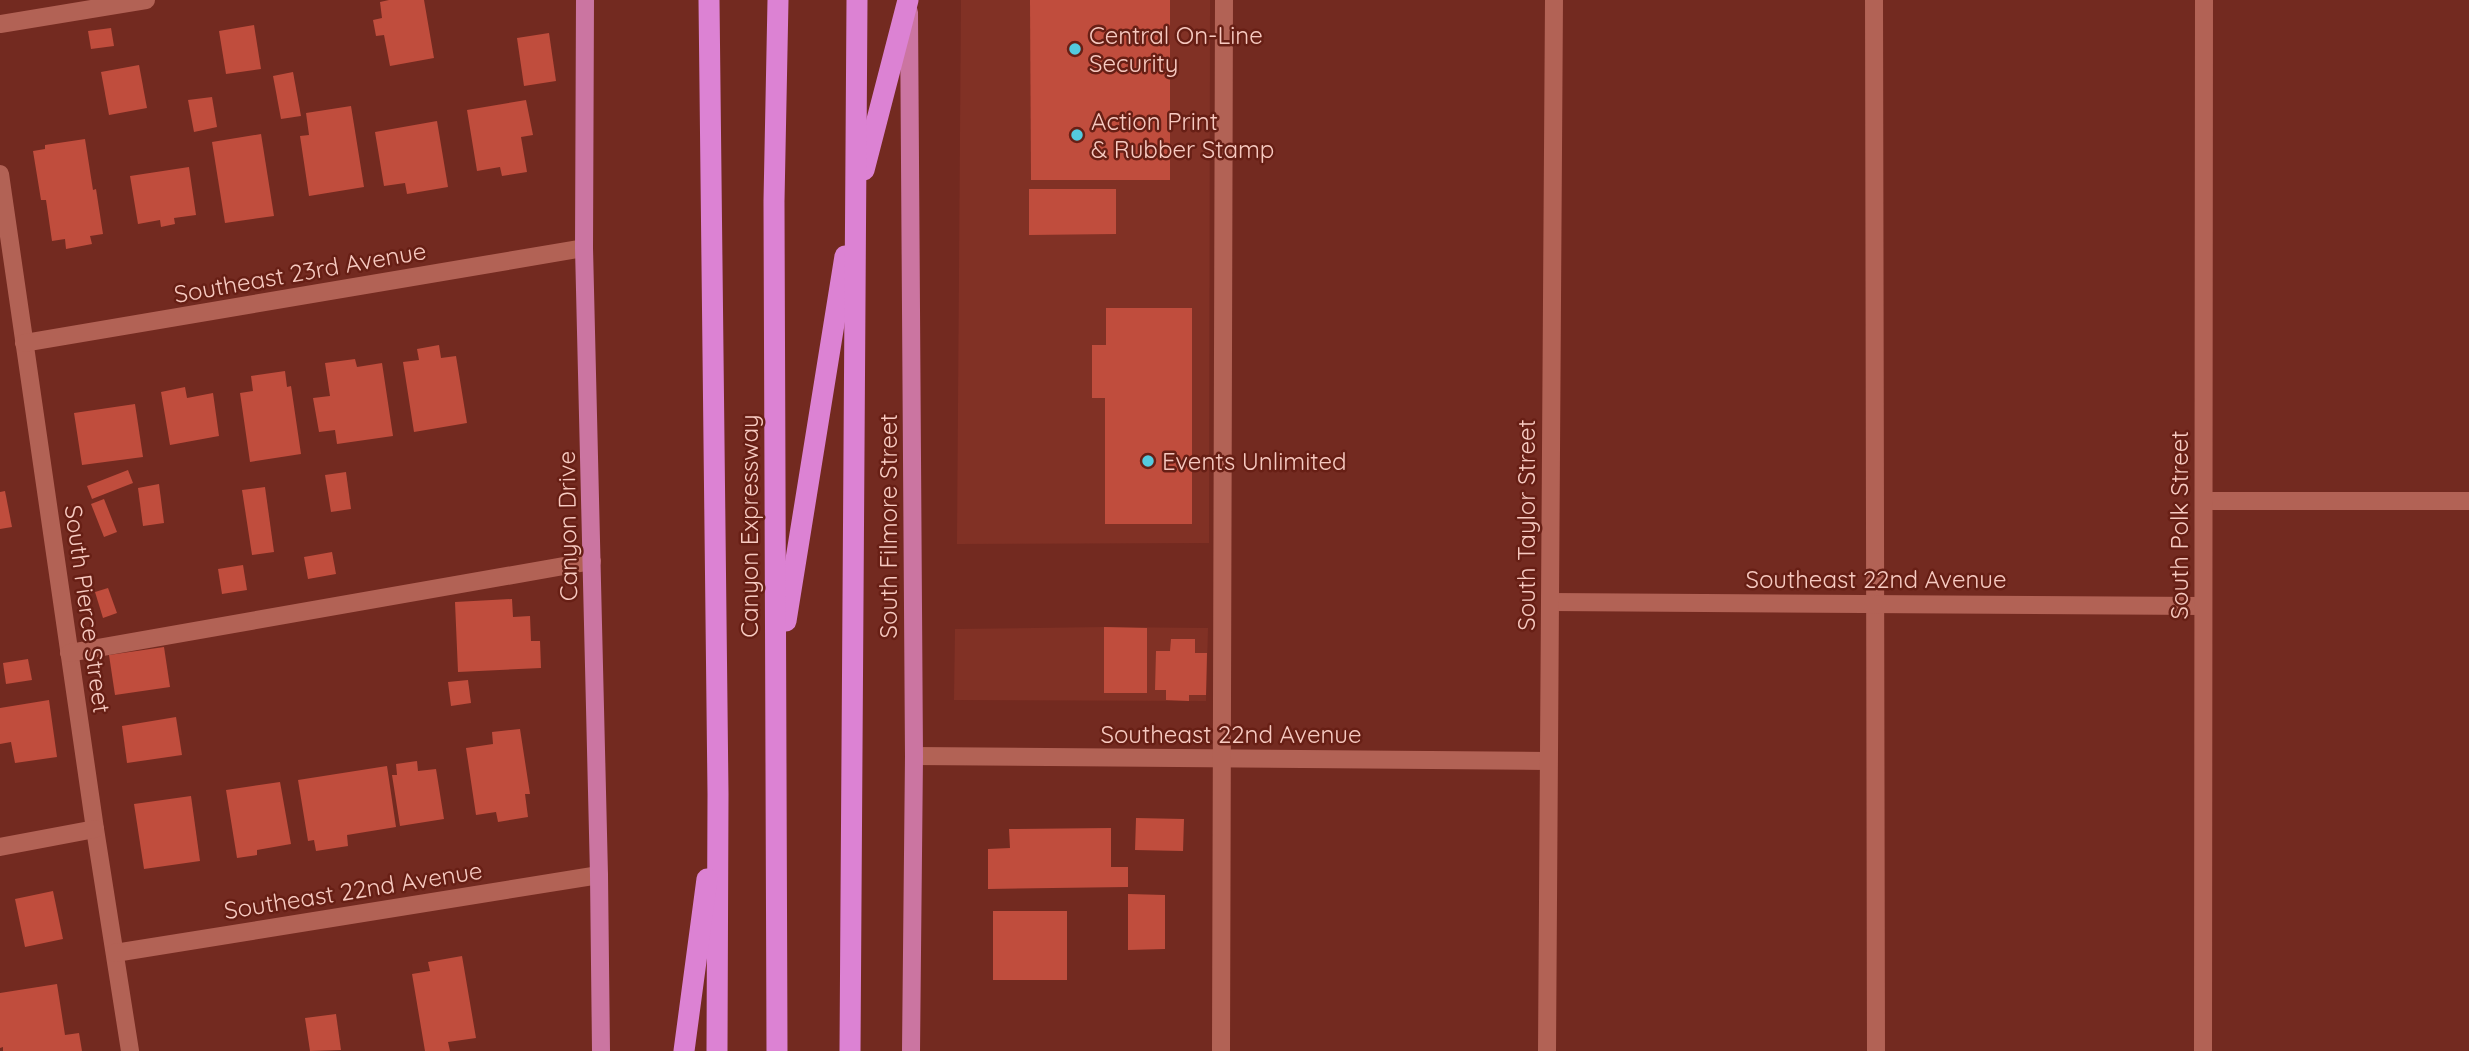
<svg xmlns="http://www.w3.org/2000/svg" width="2469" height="1051" viewBox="0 0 2469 1051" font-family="Quicksand,sans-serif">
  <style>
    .built { fill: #813125 }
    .building { fill: #c04d3d }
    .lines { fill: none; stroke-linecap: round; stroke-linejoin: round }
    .minor { stroke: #b26255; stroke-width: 18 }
    .major { stroke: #cb75a1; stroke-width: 18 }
    .highway { stroke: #dc82d3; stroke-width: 21 }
    .poi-dot { fill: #54cade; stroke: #671f15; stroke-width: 2.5 }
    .labels { text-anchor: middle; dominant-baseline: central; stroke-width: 5; stroke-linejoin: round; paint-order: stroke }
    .poi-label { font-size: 24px; fill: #f7cac1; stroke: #671f15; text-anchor: start }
    .street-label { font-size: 24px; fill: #f7cac1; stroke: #671f15 }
  </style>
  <rect width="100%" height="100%" fill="#732a20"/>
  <g class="built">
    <polygon points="961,0 1210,0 1209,543 957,544"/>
    <polygon points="1104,627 1208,628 1206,701 954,700 955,629"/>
  </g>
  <g class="building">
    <polygon points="389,0 424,0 434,58 390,66 384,35 376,36 373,20 382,18 380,2"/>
    <polygon points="1030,0 1170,0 1170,180 1031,180"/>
    <polygon points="254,25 261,69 226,74 219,31"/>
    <polygon points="111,28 114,46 91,49 88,31"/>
    <polygon points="549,33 556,81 524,86 517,38"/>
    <polygon points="139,65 147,108 109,115 101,72"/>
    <polygon points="293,72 301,116 281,119 273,76"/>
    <polygon points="212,97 217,127 194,132 188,100"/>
    <polygon points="526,100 533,135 521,137 527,172 502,176 500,167 477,171 467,110"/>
    <polygon points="351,106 364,187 309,196 300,136 309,135 306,113"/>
    <polygon points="437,121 448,187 407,194 405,183 384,186 375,132"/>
    <polygon points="261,134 274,216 225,223 212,142"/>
    <polygon points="85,139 93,190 96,189 103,234 90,236 92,244 66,249 65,239 52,241 46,200 41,200 33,151 45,149 45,145"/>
    <polygon points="189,167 196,215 174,218 175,224 161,227 160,220 138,224 130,176"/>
    <polygon points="1029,189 1116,189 1116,234 1029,235"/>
    <polygon points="1106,308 1192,308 1192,524 1105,524 1105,398 1092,398 1092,345 1106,345"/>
    <polygon points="439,345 441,358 456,356 467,423 414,432 403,362 419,360 417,349"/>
    <polygon points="355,359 357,367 382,363 393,436 337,444 335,430 319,432 313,398 330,396 325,363"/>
    <polygon points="285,371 287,387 291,386 301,454 250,462 240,393 253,391 251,376"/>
    <polygon points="185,387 187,398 213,393 219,436 170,445 161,392"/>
    <polygon points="135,404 143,457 82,465 74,413"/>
    <polygon points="128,470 133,483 92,499 87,486"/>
    <polygon points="346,472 351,509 331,512 325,475"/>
    <polygon points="159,484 164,523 143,526 138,488"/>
    <polygon points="265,487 274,552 252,555 242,490"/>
    <polygon points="5,491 12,527 0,529 0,492"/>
    <polygon points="104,499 117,532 104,537 91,504"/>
    <polygon points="332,552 336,574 308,579 304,557"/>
    <polygon points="243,565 247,590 222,594 218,569"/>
    <polygon points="108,588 117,613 103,618 95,592"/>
    <polygon points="512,599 513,617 530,616 531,641 540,641 541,668 458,672 455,602"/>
    <polygon points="1104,627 1147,628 1147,693 1104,693"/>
    <polygon points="1171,639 1195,639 1195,653 1207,653 1206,695 1189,695 1189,701 1166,700 1166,690 1155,690 1156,651 1170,651"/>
    <polygon points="164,647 170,687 115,695 109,655"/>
    <polygon points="28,659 32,680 6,684 3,663"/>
    <polygon points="468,680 471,703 451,706 448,682"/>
    <polygon points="49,700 57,757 15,763 11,742 0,744 0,708"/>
    <polygon points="176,717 182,755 127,763 122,726"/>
    <polygon points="520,729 530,794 525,794 528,817 498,822 496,812 476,815 466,748 493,744 492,732"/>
    <polygon points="417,761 418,771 436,769 444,819 400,826 392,775 397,775 396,764"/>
    <polygon points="387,766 396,827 347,835 348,846 316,851 314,840 308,841 298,780"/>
    <polygon points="280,782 291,844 257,850 257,855 237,858 226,790"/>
    <polygon points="191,796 200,861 144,869 134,804"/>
    <polygon points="1136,818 1184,819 1183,851 1135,850"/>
    <polygon points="1111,828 1111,867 1128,867 1128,887 988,889 988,849 1010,848 1009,829"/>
    <polygon points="53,891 63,939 25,947 15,899"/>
    <polygon points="1128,894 1165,895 1165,949 1128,950"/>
    <rect x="993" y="911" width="74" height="69"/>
    <polygon points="462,956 476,1038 448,1042 450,1051 425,1051 412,974 430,971 428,962"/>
    <polygon points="57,984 65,1035 79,1033 82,1051 3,1051 3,1047 0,1048 0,993"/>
    <polygon points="336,1014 341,1050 310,1051 305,1018"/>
  </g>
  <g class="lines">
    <g class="minor">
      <polyline points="1874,0 1876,1051"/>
      <polyline points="0,24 146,0"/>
      <polyline points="0,174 95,829 130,1051"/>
      <polyline points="24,343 584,248"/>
      <polyline points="2204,501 2469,501"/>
      <polyline points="1550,602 2203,606"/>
      <polyline points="69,653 592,561"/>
      <polyline points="914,756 1548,761"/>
      <polyline points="0,847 95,829"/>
      <polyline points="115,953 599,875"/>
      <polyline points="1221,1051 1224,0"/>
      <polyline points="1547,1051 1554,0"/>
      <polyline points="2203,1051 2204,0"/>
    </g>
    <g class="major">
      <polyline points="585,0 584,248 599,875 601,1051"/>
      <polyline points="909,12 914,756 911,1051"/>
    </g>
    <g class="highway">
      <polyline points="709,0 718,794 717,1051"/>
      <polyline points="864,170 908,0"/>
      <polyline points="786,621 845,256"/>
      <polyline points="684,1051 707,879"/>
      <polyline points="777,1051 774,201 778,0"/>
      <polyline points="850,1051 857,0"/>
    </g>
  </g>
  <g class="poi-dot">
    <circle cx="1075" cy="49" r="7"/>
    <circle cx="1077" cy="135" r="7"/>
    <circle cx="1148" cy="461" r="7"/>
  </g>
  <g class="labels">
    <g class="poi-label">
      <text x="1089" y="35">Central On-Line<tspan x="1089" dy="28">Security</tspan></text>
      <text x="1091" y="121">Action Print<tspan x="1091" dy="28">&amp; Rubber Stamp</tspan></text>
      <text x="1162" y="461">Events Unlimited</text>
    </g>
    <g class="street-label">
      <text transform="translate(300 272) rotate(-10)">Southeast 23rd Avenue</text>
      <text transform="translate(1526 525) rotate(-90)">South Taylor Street</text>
      <text transform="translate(2179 525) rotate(-90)">South Polk Street</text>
      <text transform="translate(567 526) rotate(-91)">Canyon Drive</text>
      <text transform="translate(749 526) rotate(-90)">Canyon Expressway</text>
      <text transform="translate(888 526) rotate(-90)">South Filmore Street</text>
      <text x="1876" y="579">Southeast 22nd Avenue</text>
      <text transform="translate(88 609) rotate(82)">South Pierce Street</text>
      <text x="1231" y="734">Southeast 22nd Avenue</text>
      <text transform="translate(353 890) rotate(-9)">Southeast 22nd Avenue</text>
    </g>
  </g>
</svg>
